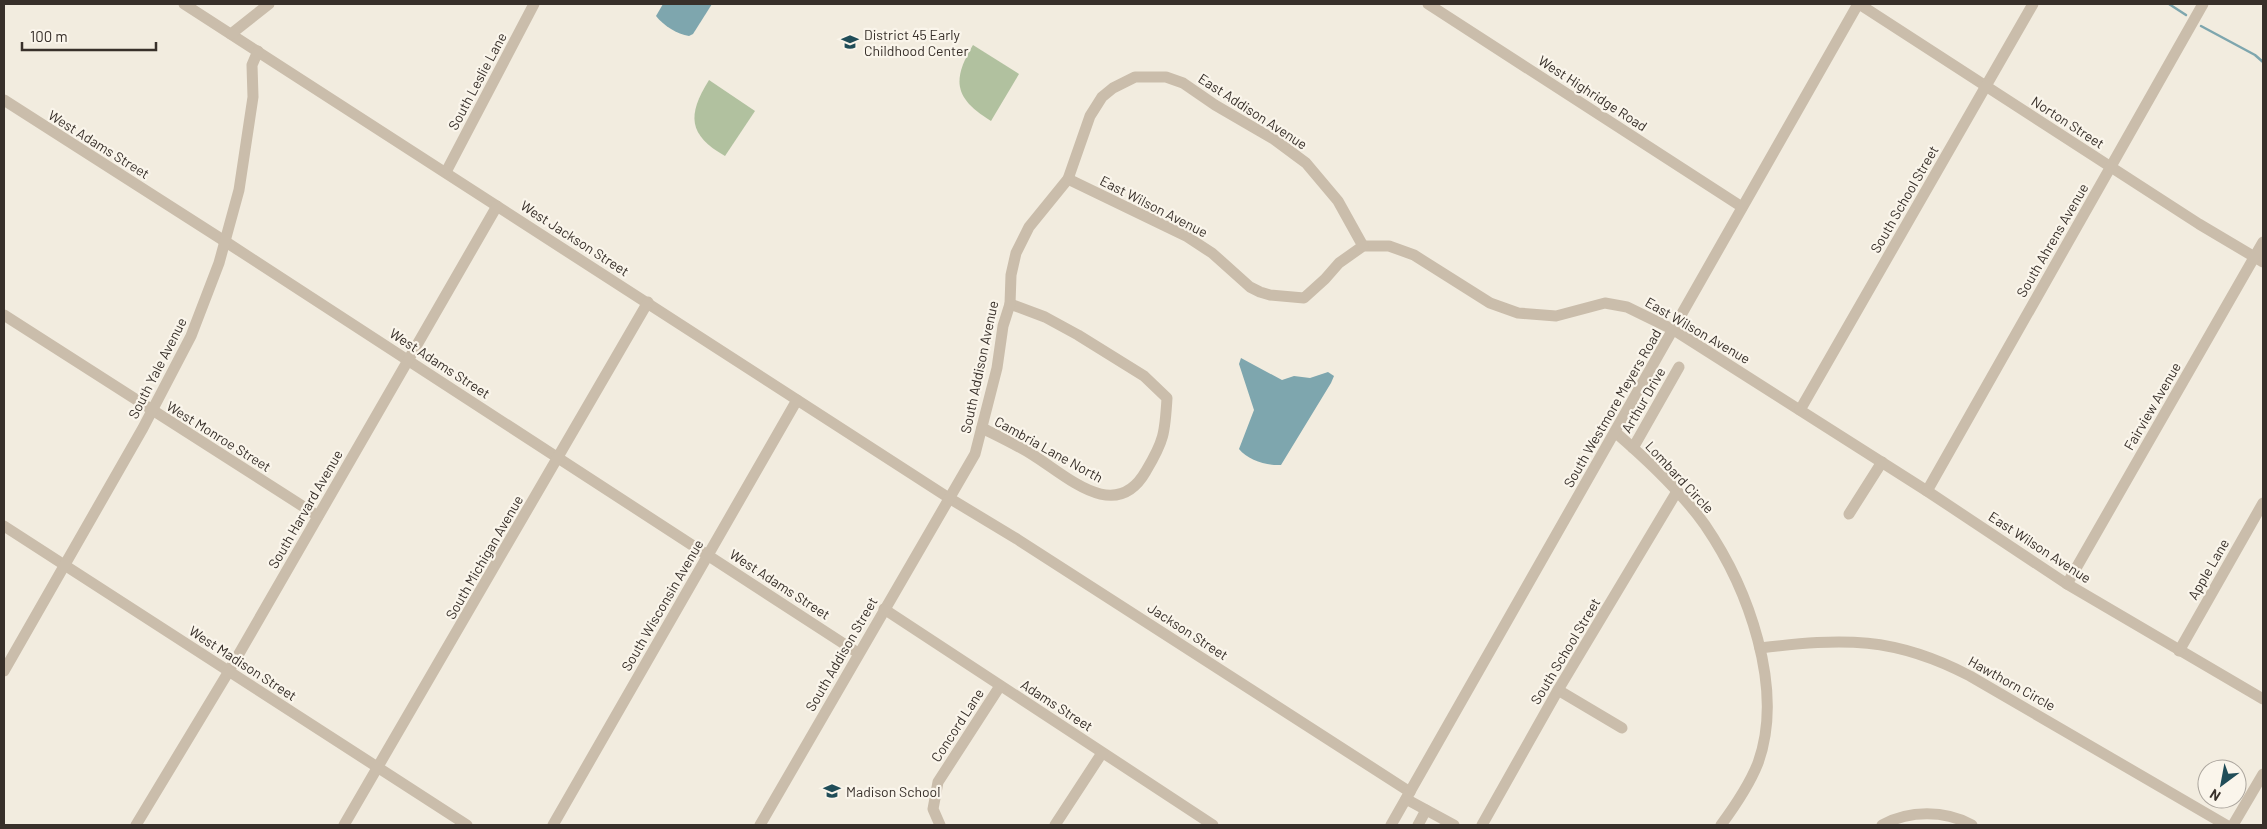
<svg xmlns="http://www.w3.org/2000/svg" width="2267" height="829" viewBox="0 0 2267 829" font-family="Barlow,sans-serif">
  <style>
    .pitch { fill: #b1c19f }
    .water { fill: #7ea6ae }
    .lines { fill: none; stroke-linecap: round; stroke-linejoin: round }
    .stream { stroke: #7ea6ae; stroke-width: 2.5 }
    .minor { stroke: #cabdab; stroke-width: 11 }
    .labels { text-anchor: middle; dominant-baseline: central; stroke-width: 4.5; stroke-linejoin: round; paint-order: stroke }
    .poi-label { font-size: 14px; fill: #38302a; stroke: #faf5eb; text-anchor: start }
    .street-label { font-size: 14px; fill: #38302a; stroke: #faf5eb }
  </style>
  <rect width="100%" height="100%" fill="#f2ecdf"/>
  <g class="pitch">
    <path d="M 973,45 L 1019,74 L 991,121 C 955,99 951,81 973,45 Z"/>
    <path d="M 709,80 L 755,111 L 725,156 C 688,135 687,115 709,80 Z"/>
  </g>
  <g class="water">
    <path d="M 663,4 L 712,4 L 693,34 L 689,36 C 677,34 664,26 656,16 Z"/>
    <path d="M 1241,358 L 1282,380 L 1294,376 L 1310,378 L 1328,372 L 1334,376 L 1331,383 L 1281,465 C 1267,466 1248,460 1239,449 L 1254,410 L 1239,364 Z"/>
  </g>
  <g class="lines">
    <g class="stream">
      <polyline points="2169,4 2186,15"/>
      <polyline points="2201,26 2255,55 2263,62"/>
    </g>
    <g class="minor">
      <polyline points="184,4 949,498 1017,539 1410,792"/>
      <polyline points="1428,4 1742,207"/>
      <polyline points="1859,4 2199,224 2263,262"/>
      <polyline points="231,34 269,4"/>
      <polyline points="4,100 226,242 858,653"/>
      <polyline points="446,172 534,4"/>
      <polyline points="1068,179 1186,236 1212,253 1250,287 1260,292 1270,295 1304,298 1325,279 1339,263 1363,246 1389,246 1414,255 1490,303 1518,313 1556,316 1605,303 1627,307 1674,330 1927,491 2067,584 2263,699"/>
      <polyline points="4,315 318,516"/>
      <polyline points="1800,410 2033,4"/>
      <path d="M 982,428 C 1000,437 1017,445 1033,455 C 1068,477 1116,524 1146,471 C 1164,441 1165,433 1167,398 L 1144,376 L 1078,335 L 1045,317 L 1010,304"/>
      <path d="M 1615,432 C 1644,457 1683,494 1705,525 C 1748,588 1785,688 1758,763 C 1749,786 1735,806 1721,825"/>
      <polyline points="1633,448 1679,367"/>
      <polyline points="1927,491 2203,4"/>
      <polyline points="1849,514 1882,462"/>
      <polyline points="4,526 467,825"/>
      <polyline points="2067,584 2263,242"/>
      <polyline points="884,609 1213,825"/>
      <path d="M 1760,648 C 1843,638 1894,636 1970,676 L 2226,825"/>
      <polyline points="2179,651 2263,503"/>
      <polyline points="4,671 143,428 191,336 219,263 239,190 253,97 252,65 258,51"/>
      <polyline points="1558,690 1622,728"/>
      <polyline points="1406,799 1454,825"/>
      <polyline points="136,825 229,671 497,206"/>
      <polyline points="344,825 648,302"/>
      <polyline points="553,825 797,400"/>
      <polyline points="760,825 975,454 997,368 1003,326 1010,304 1011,275 1016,253 1029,227 1068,179 1090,116 1102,97 1113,88 1135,77 1166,77 1183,83 1215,105 1275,140 1306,163 1338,201 1363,246"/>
      <polyline points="940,825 933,809 938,782 1000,686"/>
      <polyline points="1055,825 1102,753"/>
      <polyline points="1391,825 1858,4"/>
      <polyline points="1418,825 1426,810"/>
      <polyline points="1482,825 1558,690 1676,493"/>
      <path d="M 1882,825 C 1909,810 1945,810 1972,825"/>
      <polyline points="2233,825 2263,774"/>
    </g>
  </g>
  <defs>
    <g id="school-bare" transform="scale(1.35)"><path d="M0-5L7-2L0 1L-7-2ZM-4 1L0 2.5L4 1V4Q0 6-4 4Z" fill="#204d58" stroke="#faf5eb" stroke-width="2.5" paint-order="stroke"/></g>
  </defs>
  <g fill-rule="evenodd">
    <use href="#school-bare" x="850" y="42"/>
    <use href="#school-bare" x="832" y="791"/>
  </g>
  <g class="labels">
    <g class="poi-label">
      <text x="864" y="34">District 45 Early<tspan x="864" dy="16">Childhood Center</tspan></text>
      <text x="846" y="791">Madison School</text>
    </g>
    <g class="street-label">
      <text transform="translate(477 81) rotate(-62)">South Leslie Lane</text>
      <text transform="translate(1593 93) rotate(33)">West Highridge Road</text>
      <text transform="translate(1253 111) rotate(33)">East Addison Avenue</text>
      <text transform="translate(2068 122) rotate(33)">Norton Street</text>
      <text transform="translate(99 144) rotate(32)">West Adams Street</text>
      <text transform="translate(1904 199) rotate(-60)">South School Street</text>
      <text transform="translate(1154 206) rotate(27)">East Wilson Avenue</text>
      <text transform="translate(575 238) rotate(33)">West Jackson Street</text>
      <text transform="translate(2052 240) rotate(-60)">South Ahrens Avenue</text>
      <text transform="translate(1698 330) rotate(30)">East Wilson Avenue</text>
      <text transform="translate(440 363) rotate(33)">West Adams Street</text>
      <text transform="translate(979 367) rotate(-78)">South Addison Avenue</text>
      <text transform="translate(157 368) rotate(-63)">South Yale Avenue</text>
      <text transform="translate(1643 400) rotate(-60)">Arthur Drive</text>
      <text transform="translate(2152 406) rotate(-60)">Fairview Avenue</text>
      <text transform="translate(1612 408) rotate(-60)">South Westmore Meyers Road</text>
      <text transform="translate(219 436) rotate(32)">West Monroe Street</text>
      <text transform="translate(1049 449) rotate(29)">Cambria Lane North</text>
      <text transform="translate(1680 477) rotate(47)">Lombard Circle</text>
      <text transform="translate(305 509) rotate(-60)">South Harvard Avenue</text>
      <text transform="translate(2040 547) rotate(33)">East Wilson Avenue</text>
      <text transform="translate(484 557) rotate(-60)">South Michigan Avenue</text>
      <text transform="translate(2208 569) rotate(-60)">Apple Lane</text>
      <text transform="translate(780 584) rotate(33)">West Adams Street</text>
      <text transform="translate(662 605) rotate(-60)">South Wisconsin Avenue</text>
      <text transform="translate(1188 631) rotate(33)">Jackson Street</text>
      <text transform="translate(1565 651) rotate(-59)">South School Street</text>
      <text transform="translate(841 654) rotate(-60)">South Addison Street</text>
      <text transform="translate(243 663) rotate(33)">West Madison Street</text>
      <text transform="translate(2012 683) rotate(29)">Hawthorn Circle</text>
      <text transform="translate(1057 705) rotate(33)">Adams Street</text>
      <text transform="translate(957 725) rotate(-57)">Concord Lane</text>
    </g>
  </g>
  <rect width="2267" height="829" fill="none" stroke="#38302a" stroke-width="10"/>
  <g transform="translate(2222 784) rotate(212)"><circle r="24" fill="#faf5eb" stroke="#aca69e"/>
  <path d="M0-4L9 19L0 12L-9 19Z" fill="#204d58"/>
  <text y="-8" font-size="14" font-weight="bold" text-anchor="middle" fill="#38302a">N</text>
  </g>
  <path d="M22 42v8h134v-8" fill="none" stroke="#38302a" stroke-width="2.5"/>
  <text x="30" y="42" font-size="15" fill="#38302a" stroke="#faf5eb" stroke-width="4" paint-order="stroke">100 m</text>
</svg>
